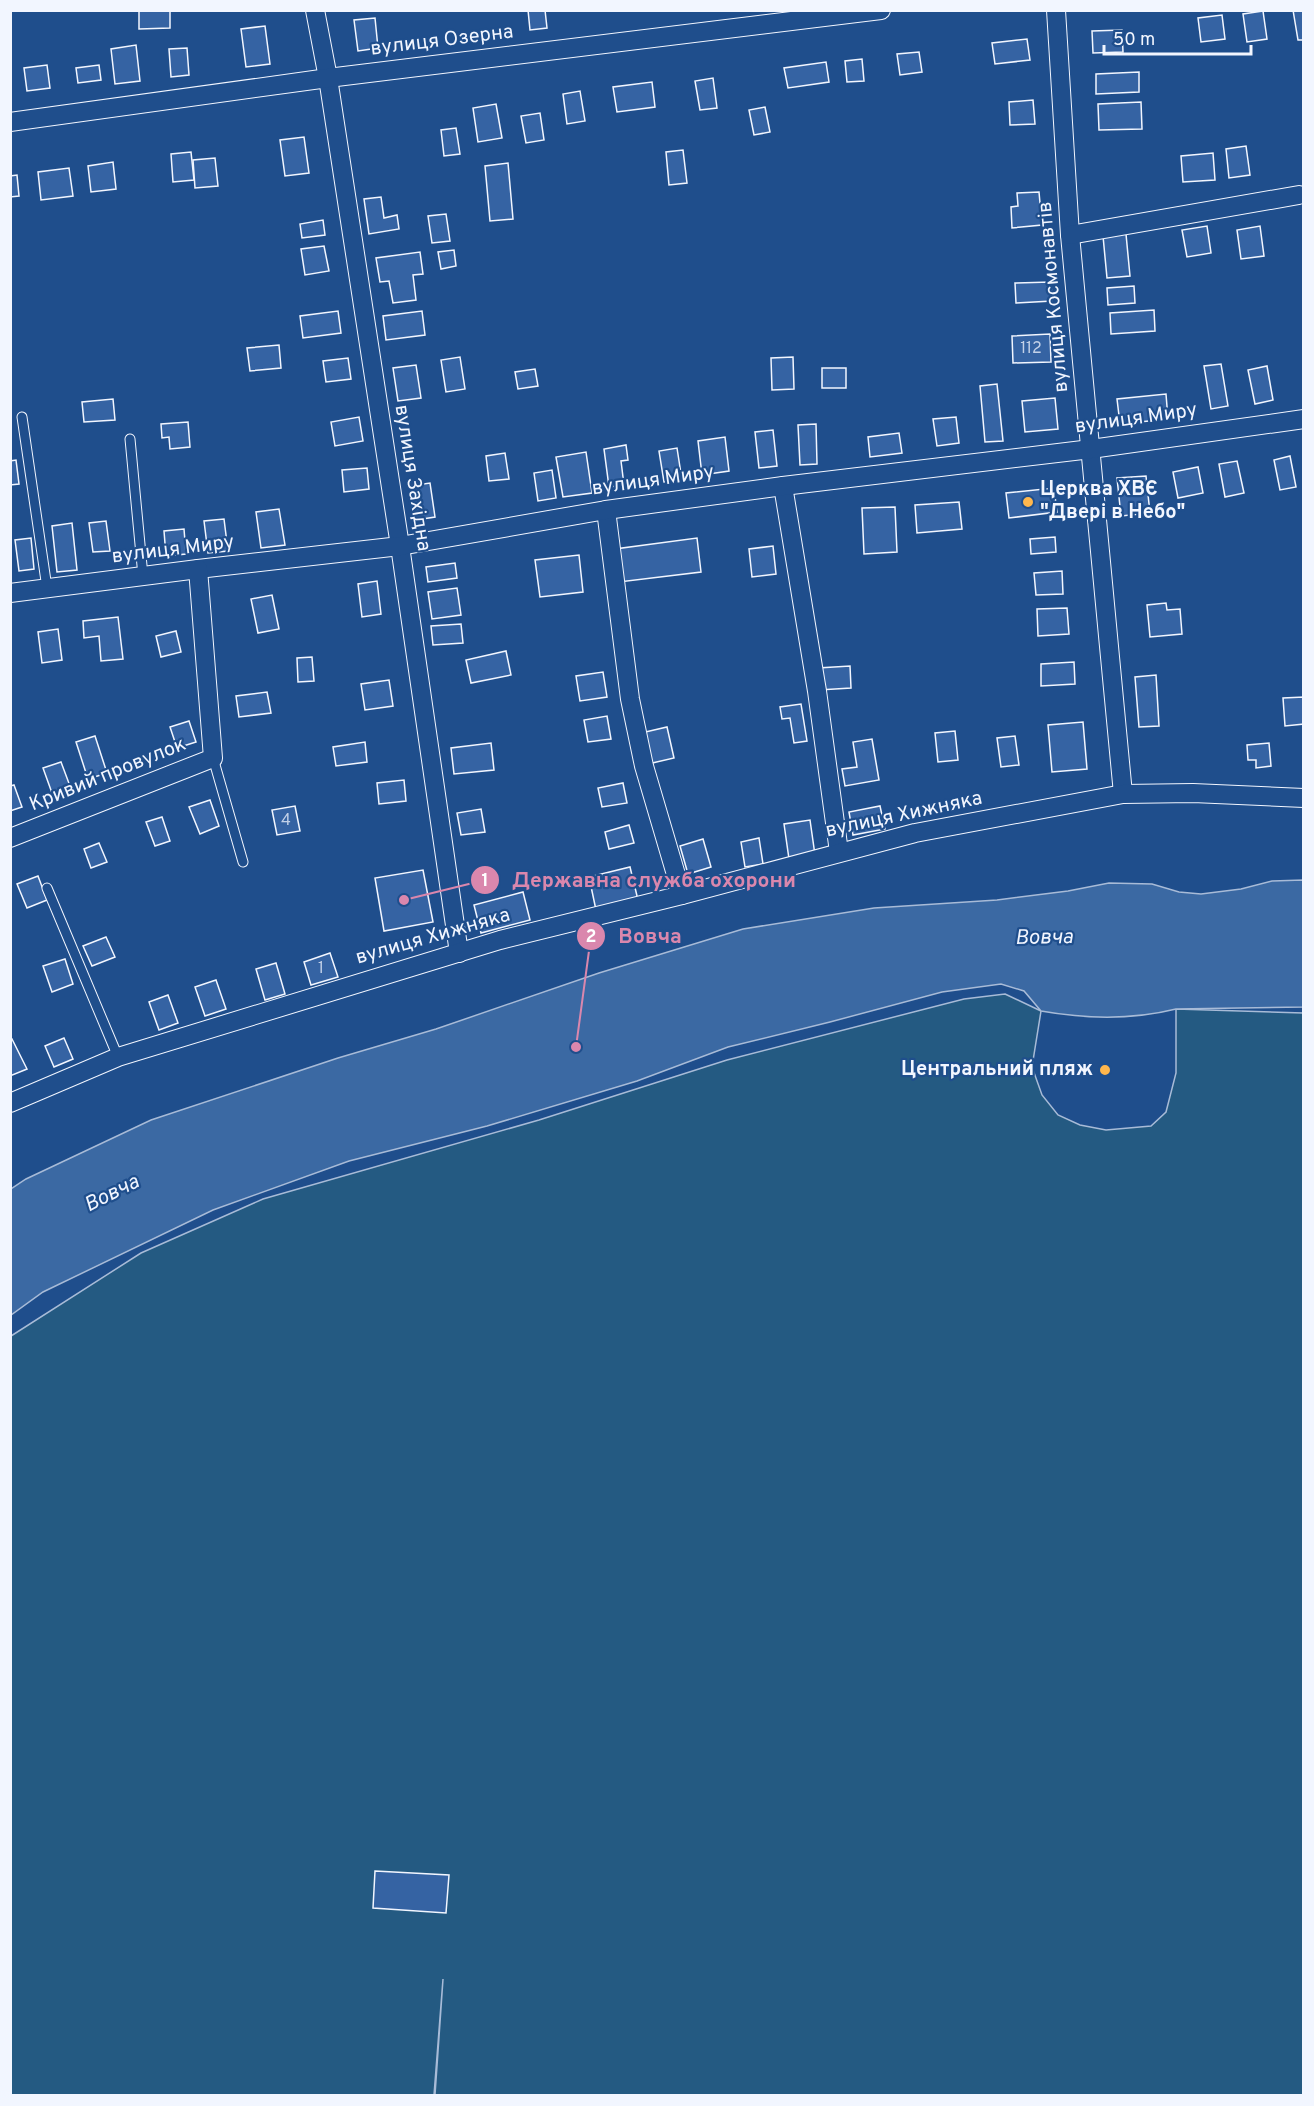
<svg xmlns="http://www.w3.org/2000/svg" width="1314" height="2106" viewBox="0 0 1314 2106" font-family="Overpass,sans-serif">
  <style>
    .green { fill: #245a82; stroke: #a8bbd7; stroke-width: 1.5 }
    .water { fill: #3b69a3; stroke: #a8bbd7; stroke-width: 1.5 }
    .building { fill: #3563a3; stroke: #f2f6ff; stroke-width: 1.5 }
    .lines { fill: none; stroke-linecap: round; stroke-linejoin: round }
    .service-casing { stroke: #f2f6ff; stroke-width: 11 }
    .minor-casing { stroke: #f2f6ff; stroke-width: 20 }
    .service { stroke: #1f4e8c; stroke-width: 9 }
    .minor { stroke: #1f4e8c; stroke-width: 18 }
    .poi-dot { fill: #ffb74d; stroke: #1f4e8c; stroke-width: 2 }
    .labels { text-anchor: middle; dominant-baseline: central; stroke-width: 4.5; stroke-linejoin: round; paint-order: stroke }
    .number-label { font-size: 16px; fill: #c3d1e8 }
    .street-label { font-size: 20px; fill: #f2f6ff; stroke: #1f4e8c }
    .poi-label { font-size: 20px; font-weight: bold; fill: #f2f6ff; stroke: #1f4e8c; text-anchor: start }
    .water-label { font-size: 21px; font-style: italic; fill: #f2f6ff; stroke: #1f4e8c }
    .leader { fill: none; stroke: #da87ad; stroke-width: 2 }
    .callout-dot { fill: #da87ad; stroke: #1f4e8c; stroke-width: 2 }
    .mark-label { font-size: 18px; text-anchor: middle; font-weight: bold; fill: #fff }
    .callout-label { font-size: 21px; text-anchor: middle; font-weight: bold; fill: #da87ad; stroke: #1f4e8c; stroke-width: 4.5; stroke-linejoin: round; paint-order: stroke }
  </style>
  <rect width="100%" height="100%" fill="#1f4e8c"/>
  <polygon class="green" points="1005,994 1041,1011 1032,1067 1042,1095 1058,1115 1080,1125 1106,1130 1151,1126 1166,1112 1176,1073 1176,1009 1303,1013 1303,2095 435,2095 443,1979 434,2095 11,2096 11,1336 141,1253 263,1199 539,1120 727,1060 964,999"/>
  <path class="water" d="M 1303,880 L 1303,1007 L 1176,1009 C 1132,1020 1086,1019 1041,1011 L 1024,991 L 1001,984 L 942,992 L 830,1022 L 728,1047 L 637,1081 L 487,1126 L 349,1161 L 213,1210 L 43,1292 L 11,1315 L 11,1189 L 26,1179 L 151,1120 L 338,1058 L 436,1029 L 599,973 L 743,929 L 874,908 L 997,900 L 1068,891 L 1109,883 L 1152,884 L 1179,892 L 1201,894 L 1241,889 L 1272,881 Z"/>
  <g class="building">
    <polygon points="139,10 170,10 170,28 139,29"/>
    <polygon points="528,10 545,10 547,28 530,30"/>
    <polygon points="1293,10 1304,10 1304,40 1298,40"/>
    <polygon points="1263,11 1267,39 1247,42 1243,14"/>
    <polygon points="1222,15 1225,39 1201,42 1198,18"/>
    <polygon points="375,18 378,48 358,51 354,20"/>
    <polygon points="265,26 270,64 246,67 241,29"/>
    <polygon points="1122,30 1123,52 1093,53 1092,31"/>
    <polygon points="1027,39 1030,60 995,64 992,43"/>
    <polygon points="136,45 140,81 115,84 111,49"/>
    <polygon points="187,48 189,75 171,77 169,49"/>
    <polygon points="919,52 922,72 900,75 897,54"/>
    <polygon points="862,59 864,81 847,82 845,61"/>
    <polygon points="826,62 829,82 788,88 784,68"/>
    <polygon points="47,65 50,88 27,91 24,68"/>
    <polygon points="99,65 101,80 78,83 76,68"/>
    <polygon points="1139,72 1139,92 1096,94 1096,74"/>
    <polygon points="713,78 717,108 700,110 695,81"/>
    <polygon points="652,82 655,107 617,112 613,87"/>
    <polygon points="580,91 585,121 567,124 563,94"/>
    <polygon points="1033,100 1035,124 1010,125 1009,102"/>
    <polygon points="1141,102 1142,129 1099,130 1098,104"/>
    <polygon points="496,104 502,138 478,142 473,108"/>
    <polygon points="765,107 770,132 754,135 749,110"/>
    <polygon points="540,113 544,140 526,143 521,116"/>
    <polygon points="456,128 460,154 444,156 441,130"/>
    <polygon points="304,137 309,173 285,176 280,140"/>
    <polygon points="1246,146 1250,175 1229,178 1226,149"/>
    <polygon points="683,150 687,183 669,185 666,152"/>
    <polygon points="191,152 194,180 173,182 171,154"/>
    <polygon points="1213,153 1215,180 1183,182 1181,156"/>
    <polygon points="215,158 218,186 195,188 193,160"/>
    <polygon points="113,162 116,189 91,192 88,166"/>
    <polygon points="508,163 513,219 490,221 485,166"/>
    <polygon points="69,168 73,196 41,200 38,172"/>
    <polygon points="17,175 19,196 10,197 10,176"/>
    <polygon points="1039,192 1042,225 1012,228 1011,207 1018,206 1017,193"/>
    <polygon points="381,197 384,218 397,215 399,229 369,234 364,199"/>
    <polygon points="446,214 450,241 432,243 428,216"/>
    <polygon points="323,220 325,235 302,238 300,224"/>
    <polygon points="1207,226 1211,253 1187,257 1182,230"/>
    <polygon points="1260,226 1264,256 1241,259 1237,230"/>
    <polygon points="1126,234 1130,276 1107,278 1103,236"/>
    <polygon points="324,246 329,271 305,275 301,249"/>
    <polygon points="454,250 456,266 441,269 438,252"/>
    <polygon points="420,252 423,274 413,275 416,300 393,303 389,281 380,282 376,258"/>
    <polygon points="1051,282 1052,301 1016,303 1015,283"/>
    <polygon points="1134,286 1135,303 1108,305 1107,288"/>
    <polygon points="1154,310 1155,331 1111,334 1110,313"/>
    <polygon points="338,311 341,333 303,338 300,316"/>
    <polygon points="422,311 425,335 386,340 383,316"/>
    <polygon points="1050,334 1051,362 1013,363 1012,336"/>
    <polygon points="279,345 281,368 250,371 247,348"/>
    <polygon points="460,357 465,389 446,392 441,360"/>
    <polygon points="793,357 794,389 772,390 771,358"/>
    <polygon points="348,358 351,379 326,382 323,361"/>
    <polygon points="1221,364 1228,406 1211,409 1204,366"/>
    <polygon points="416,365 421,398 398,401 393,368"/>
    <polygon points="1267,366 1273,400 1255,404 1248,370"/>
    <rect x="822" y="368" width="24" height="20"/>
    <polygon points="535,369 538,386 518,389 515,372"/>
    <polygon points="997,384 1003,441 985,442 980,386"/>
    <polygon points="1166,394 1168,419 1120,424 1117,399"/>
    <polygon points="1055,398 1058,429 1025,432 1022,401"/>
    <polygon points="113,399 115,420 84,422 82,402"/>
    <polygon points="359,417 363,441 335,446 331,422"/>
    <polygon points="956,417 959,443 937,446 933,419"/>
    <polygon points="188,422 190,447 170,449 169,437 162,438 161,424"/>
    <polygon points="816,424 817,464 800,465 798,425"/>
    <polygon points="773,430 777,466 759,468 755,432"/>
    <polygon points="899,433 902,453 870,457 868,437"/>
    <polygon points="725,437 729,471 702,475 698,441"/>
    <polygon points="626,445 628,460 621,461 624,485 609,487 604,449"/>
    <polygon points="677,448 682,480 664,482 659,451"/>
    <polygon points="586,452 592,493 563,497 556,457"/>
    <polygon points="505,453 509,479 489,481 486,456"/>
    <polygon points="1290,456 1296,487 1280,490 1274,460"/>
    <polygon points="16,460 19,484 10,485 10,461"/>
    <polygon points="1237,461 1244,493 1225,497 1219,464"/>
    <polygon points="1198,467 1203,493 1178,498 1173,472"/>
    <polygon points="367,468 369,489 344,492 342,470"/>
    <polygon points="552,470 556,498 538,501 534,473"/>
    <polygon points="1146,476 1150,513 1121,516 1117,478"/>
    <polygon points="430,483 435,517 416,520 410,486"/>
    <polygon points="1054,488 1057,512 1009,518 1006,493"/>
    <polygon points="959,502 962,529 917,533 915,505"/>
    <polygon points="895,507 897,552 864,554 862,508"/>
    <polygon points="279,509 285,545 261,548 256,512"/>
    <polygon points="224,519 228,551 208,553 204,521"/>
    <polygon points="106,521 110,551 93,552 89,523"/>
    <polygon points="72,523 77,570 57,572 52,526"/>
    <polygon points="184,529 186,554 166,556 164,531"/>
    <polygon points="1055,537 1056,552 1031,554 1030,539"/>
    <polygon points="31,538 34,569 19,571 15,540"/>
    <polygon points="697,538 701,572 619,582 615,549"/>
    <polygon points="773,546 776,574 752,577 749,549"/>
    <polygon points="579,555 583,592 540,597 535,560"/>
    <polygon points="455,563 457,578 428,582 426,567"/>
    <polygon points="1062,571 1063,594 1036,595 1034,573"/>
    <polygon points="377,581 381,614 362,617 358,584"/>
    <polygon points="457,588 461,615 432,619 428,592"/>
    <polygon points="272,595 279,629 258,633 251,599"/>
    <polygon points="1166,603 1167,610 1180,609 1182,634 1150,637 1147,605"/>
    <polygon points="1067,608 1069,634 1038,636 1037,609"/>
    <polygon points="118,617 123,659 101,661 99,636 84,638 83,621"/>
    <polygon points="461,624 463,643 433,645 431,626"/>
    <polygon points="58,629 62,660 42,663 38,632"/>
    <polygon points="176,631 181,652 161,657 156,636"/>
    <polygon points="506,651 511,675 471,683 466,660"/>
    <polygon points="312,657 314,681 298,682 297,658"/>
    <polygon points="1074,662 1075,684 1041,686 1041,664"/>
    <polygon points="850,666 851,688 819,690 818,668"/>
    <polygon points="603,672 607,697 580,701 576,676"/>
    <polygon points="1156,675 1159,726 1139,727 1135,677"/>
    <polygon points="389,680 393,706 365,710 361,684"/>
    <polygon points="267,692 271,713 239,717 236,696"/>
    <polygon points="1304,697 1304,724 1285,726 1283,698"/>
    <polygon points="801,704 807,741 794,743 790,718 782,719 780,707"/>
    <polygon points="607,716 611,739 588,742 584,720"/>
    <polygon points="189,721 196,742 177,748 170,727"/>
    <polygon points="1083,722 1087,769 1052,772 1048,725"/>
    <polygon points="667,727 674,758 648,764 641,733"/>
    <polygon points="955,731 958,760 938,762 935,733"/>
    <polygon points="95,736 107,773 88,779 76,742"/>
    <polygon points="1015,736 1019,765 1001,767 997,738"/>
    <polygon points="872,739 879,780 845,786 842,769 857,767 853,742"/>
    <polygon points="365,742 367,762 336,766 333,747"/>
    <polygon points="491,743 494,770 454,774 451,748"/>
    <polygon points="1269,743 1271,766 1256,768 1256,760 1248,760 1247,745"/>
    <polygon points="61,762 70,786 52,793 43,768"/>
    <polygon points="404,780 406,801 379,804 377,783"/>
    <polygon points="623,783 627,803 602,807 598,788"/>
    <polygon points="14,785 22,807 10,811 10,786"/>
    <polygon points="210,800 219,826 200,834 189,807"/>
    <polygon points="295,806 300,831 277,835 272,810"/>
    <polygon points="880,806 885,829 853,835 849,812"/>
    <polygon points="481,809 485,832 461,835 457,813"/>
    <polygon points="162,817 170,841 155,846 146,822"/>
    <polygon points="810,820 815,855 789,859 784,824"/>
    <polygon points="629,825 634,843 609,849 605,832"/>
    <polygon points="759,838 763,864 745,867 741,842"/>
    <polygon points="703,839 711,867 688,874 680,846"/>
    <polygon points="99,843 107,862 91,868 84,849"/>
    <polygon points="630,867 638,900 596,910 589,877"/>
    <polygon points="423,870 433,922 384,931 375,878"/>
    <polygon points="38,876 47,900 27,908 17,884"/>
    <polygon points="523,892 530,920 481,933 474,905"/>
    <polygon points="106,937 115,957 92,966 83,946"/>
    <polygon points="330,953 338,977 311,985 304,962"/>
    <polygon points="65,959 73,984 52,992 43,966"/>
    <polygon points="276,963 285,994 265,1000 256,969"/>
    <polygon points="216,980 226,1009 205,1016 195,987"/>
    <polygon points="168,995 178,1023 159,1030 149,1002"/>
    <polygon points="64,1038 73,1059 54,1067 45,1046"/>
    <polygon points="12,1039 27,1069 10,1076 10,1040"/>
    <polygon points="375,1871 449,1875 446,1913 373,1908"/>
  </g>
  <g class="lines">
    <g class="service-casing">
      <g id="service">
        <polyline points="22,417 47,588"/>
        <polyline points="130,439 143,576"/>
        <polyline points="213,758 243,862"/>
        <polyline points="47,888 118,1057"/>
      </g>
    </g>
    <g class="minor-casing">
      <g id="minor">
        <polyline points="315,10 328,78 400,546 459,953"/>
        <polyline points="1056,10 1070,235 1123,794"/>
        <polyline points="10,122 328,78 881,10"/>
        <polyline points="1070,235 1299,195"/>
        <polyline points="783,486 817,691 839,852"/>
        <polyline points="606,510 630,699 644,766 682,895"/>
        <polyline points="10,593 198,569 400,546 606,510 783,486 1091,449 1304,419"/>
        <polyline points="10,838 213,758 198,569"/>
        <polyline points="10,1103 118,1057 500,940 682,895 915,833 1123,794 1193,793 1304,798"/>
      </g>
    </g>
    <use href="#service" class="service"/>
    <use href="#minor" class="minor"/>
  </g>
  <g class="poi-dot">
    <circle cx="1028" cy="502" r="6"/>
    <circle cx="1105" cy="1070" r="6"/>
  </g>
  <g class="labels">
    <g class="number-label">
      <text x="1031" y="349">112</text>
      <text x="286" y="821">4</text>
      <text x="321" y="969">1</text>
    </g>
    <g class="street-label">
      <text transform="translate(442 41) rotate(-7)">вулиця Озерна</text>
      <text transform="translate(1054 297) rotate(-95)">вулиця Космонавтів</text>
      <text transform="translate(1136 419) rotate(-8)">вулиця Миру</text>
      <text transform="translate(412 478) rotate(81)">вулиця Західна</text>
      <text transform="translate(653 481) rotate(-8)">вулиця Миру</text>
      <text transform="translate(173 550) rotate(-7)">вулиця Миру</text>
      <text transform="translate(108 775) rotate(-22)">Кривий провулок</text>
      <text transform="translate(904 815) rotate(-12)">вулиця Хижняка</text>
      <text transform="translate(433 937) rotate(-16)">вулиця Хижняка</text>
    </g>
    <g class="poi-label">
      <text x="1040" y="490">Церква ХВЄ<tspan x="1040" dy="23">"Двері в Небо"</tspan></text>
      <text x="1093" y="1070" text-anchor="end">Центральний пляж</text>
    </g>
    <g class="water-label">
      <text transform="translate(1044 938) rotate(-1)">Вовча</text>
      <text transform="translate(112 1194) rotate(-27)">Вовча</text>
    </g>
  </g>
  <path class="leader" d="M404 900L485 880M576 1047L591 936"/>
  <g class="callout-dot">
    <circle cx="404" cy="900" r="6"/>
    <circle cx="576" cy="1047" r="6"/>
    <circle cx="485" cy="880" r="15"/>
    <circle cx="591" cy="936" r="15"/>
  </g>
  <g class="mark-label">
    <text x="485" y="886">1</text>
    <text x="591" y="942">2</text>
  </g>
  <g class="callout-label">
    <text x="654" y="887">Державна служба охорони</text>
    <text x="650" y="943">Вовча</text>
  </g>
  <rect width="1314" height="2106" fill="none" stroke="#f2f6ff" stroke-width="24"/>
  <path d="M1104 45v9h147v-9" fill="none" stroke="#f2f6ff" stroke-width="3"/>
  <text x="1113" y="45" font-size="18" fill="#f2f6ff" stroke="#1f4e8c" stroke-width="4.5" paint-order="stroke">50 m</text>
</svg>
